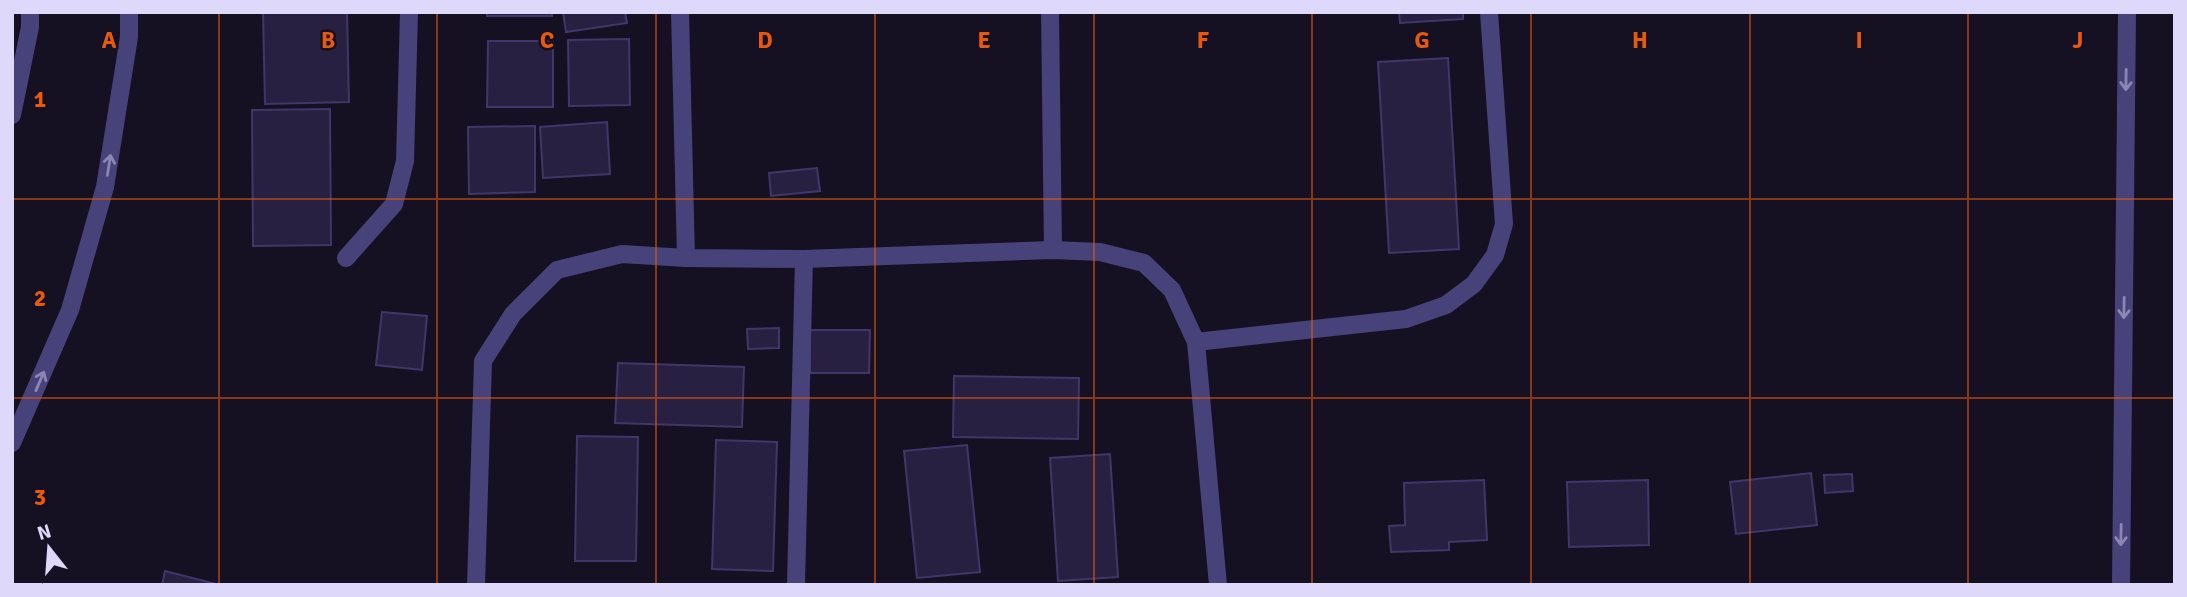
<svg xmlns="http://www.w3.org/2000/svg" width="2187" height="597" viewBox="0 0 2187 597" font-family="Signika,sans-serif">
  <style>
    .building { fill: #282041; stroke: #42356a; stroke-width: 2 }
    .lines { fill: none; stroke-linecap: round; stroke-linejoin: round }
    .minor { stroke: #48427b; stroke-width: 18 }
    .oneway { stroke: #8c86b4 }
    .grid { fill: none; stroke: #e8590c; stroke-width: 2; stroke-opacity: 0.55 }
    .grid-label { font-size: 23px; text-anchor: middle; font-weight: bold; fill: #e8590c; stroke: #151122; stroke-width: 5; stroke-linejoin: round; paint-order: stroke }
  </style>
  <rect width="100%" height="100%" fill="#151122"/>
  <g class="building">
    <polygon points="263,12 347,12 349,102 265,104"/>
    <rect x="487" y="12" width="65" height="4"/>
    <polygon points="563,12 625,12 627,23 566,32"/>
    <polygon points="1399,12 1463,12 1463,19 1400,23"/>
    <polygon points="629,39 630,105 569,106 568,40"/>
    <polygon points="488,41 553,41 553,107 487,107"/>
    <polygon points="1448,58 1459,249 1389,253 1378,62"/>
    <polygon points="330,109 331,245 253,246 252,110"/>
    <polygon points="607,122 610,174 543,178 540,127"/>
    <polygon points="535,126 535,192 469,194 468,127"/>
    <polygon points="817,168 820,191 771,196 769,173"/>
    <polygon points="382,312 427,316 422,370 376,365"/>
    <polygon points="779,328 779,348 748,349 747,329"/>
    <polygon points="810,330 870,330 869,373 810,373"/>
    <polygon points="618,363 744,367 742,427 615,423"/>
    <polygon points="954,376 1079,378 1078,439 953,437"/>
    <polygon points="577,436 638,437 636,561 575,561"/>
    <polygon points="716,440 777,442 773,571 712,569"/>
    <polygon points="967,445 980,572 917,578 904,451"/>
    <polygon points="1110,454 1118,577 1058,581 1050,458"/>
    <polygon points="1811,473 1817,525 1736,534 1730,482"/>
    <polygon points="1852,474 1853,491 1825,493 1824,475"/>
    <polygon points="1484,480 1487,540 1449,542 1449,550 1391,552 1389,526 1405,525 1404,483"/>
    <polygon points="1648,480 1649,545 1569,547 1567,482"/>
    <polygon points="165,571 220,585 162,585"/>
  </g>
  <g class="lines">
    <g class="minor">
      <polyline points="680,12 686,258"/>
      <polyline points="1050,12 1053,250"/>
      <polyline points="12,115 30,27 30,12"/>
      <polyline points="346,258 394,204 405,161 409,12"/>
      <polyline points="1196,342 1406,319 1446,305 1474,284 1495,255 1504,224 1489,12"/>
      <polyline points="12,443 70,310 105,187 129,37 129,12"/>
      <polyline points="476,585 483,361 513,314 557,270 622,254 686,258 804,259 1053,250 1100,252 1144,263 1172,290 1196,342 1218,585"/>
      <polyline points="796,585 804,259"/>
      <polyline points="2121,585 2127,12"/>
    </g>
  </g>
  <defs><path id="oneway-shaft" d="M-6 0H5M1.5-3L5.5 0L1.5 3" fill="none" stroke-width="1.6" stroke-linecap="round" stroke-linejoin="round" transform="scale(1.75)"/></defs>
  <g class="oneway">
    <use href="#oneway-shaft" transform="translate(2126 80) rotate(91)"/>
    <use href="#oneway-shaft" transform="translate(109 165) rotate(-81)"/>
    <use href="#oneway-shaft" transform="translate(2124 308) rotate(91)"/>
    <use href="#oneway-shaft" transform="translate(40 381) rotate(-67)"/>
    <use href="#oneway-shaft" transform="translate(2121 535) rotate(91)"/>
  </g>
  <path class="grid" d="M 219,12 L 219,585M 437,12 L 437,585M 656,12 L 656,585M 875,12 L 875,585M 1094,12 L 1094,585M 1312,12 L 1312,585M 1531,12 L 1531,585M 1750,12 L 1750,585M 1968,12 L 1968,585M 12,199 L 2175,199M 12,398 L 2175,398"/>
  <g class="grid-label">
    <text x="109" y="48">A</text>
    <text x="328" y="48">B</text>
    <text x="547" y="48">C</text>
    <text x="765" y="48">D</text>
    <text x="984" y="48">E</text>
    <text x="1203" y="48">F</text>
    <text x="1422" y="48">G</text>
    <text x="1640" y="48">H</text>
    <text x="1859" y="48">I</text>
    <text x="2078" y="48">J</text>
    <text x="40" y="107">1</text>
    <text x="40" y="306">2</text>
    <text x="40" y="505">3</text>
  </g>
  <rect width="2187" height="597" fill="none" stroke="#ded8fa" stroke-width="28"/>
  <g transform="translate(49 548) rotate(343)" stroke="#151122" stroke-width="5" paint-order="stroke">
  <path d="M0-5L12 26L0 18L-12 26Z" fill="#ded8fa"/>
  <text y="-10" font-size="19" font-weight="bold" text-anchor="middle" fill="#ded8fa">N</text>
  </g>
</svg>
